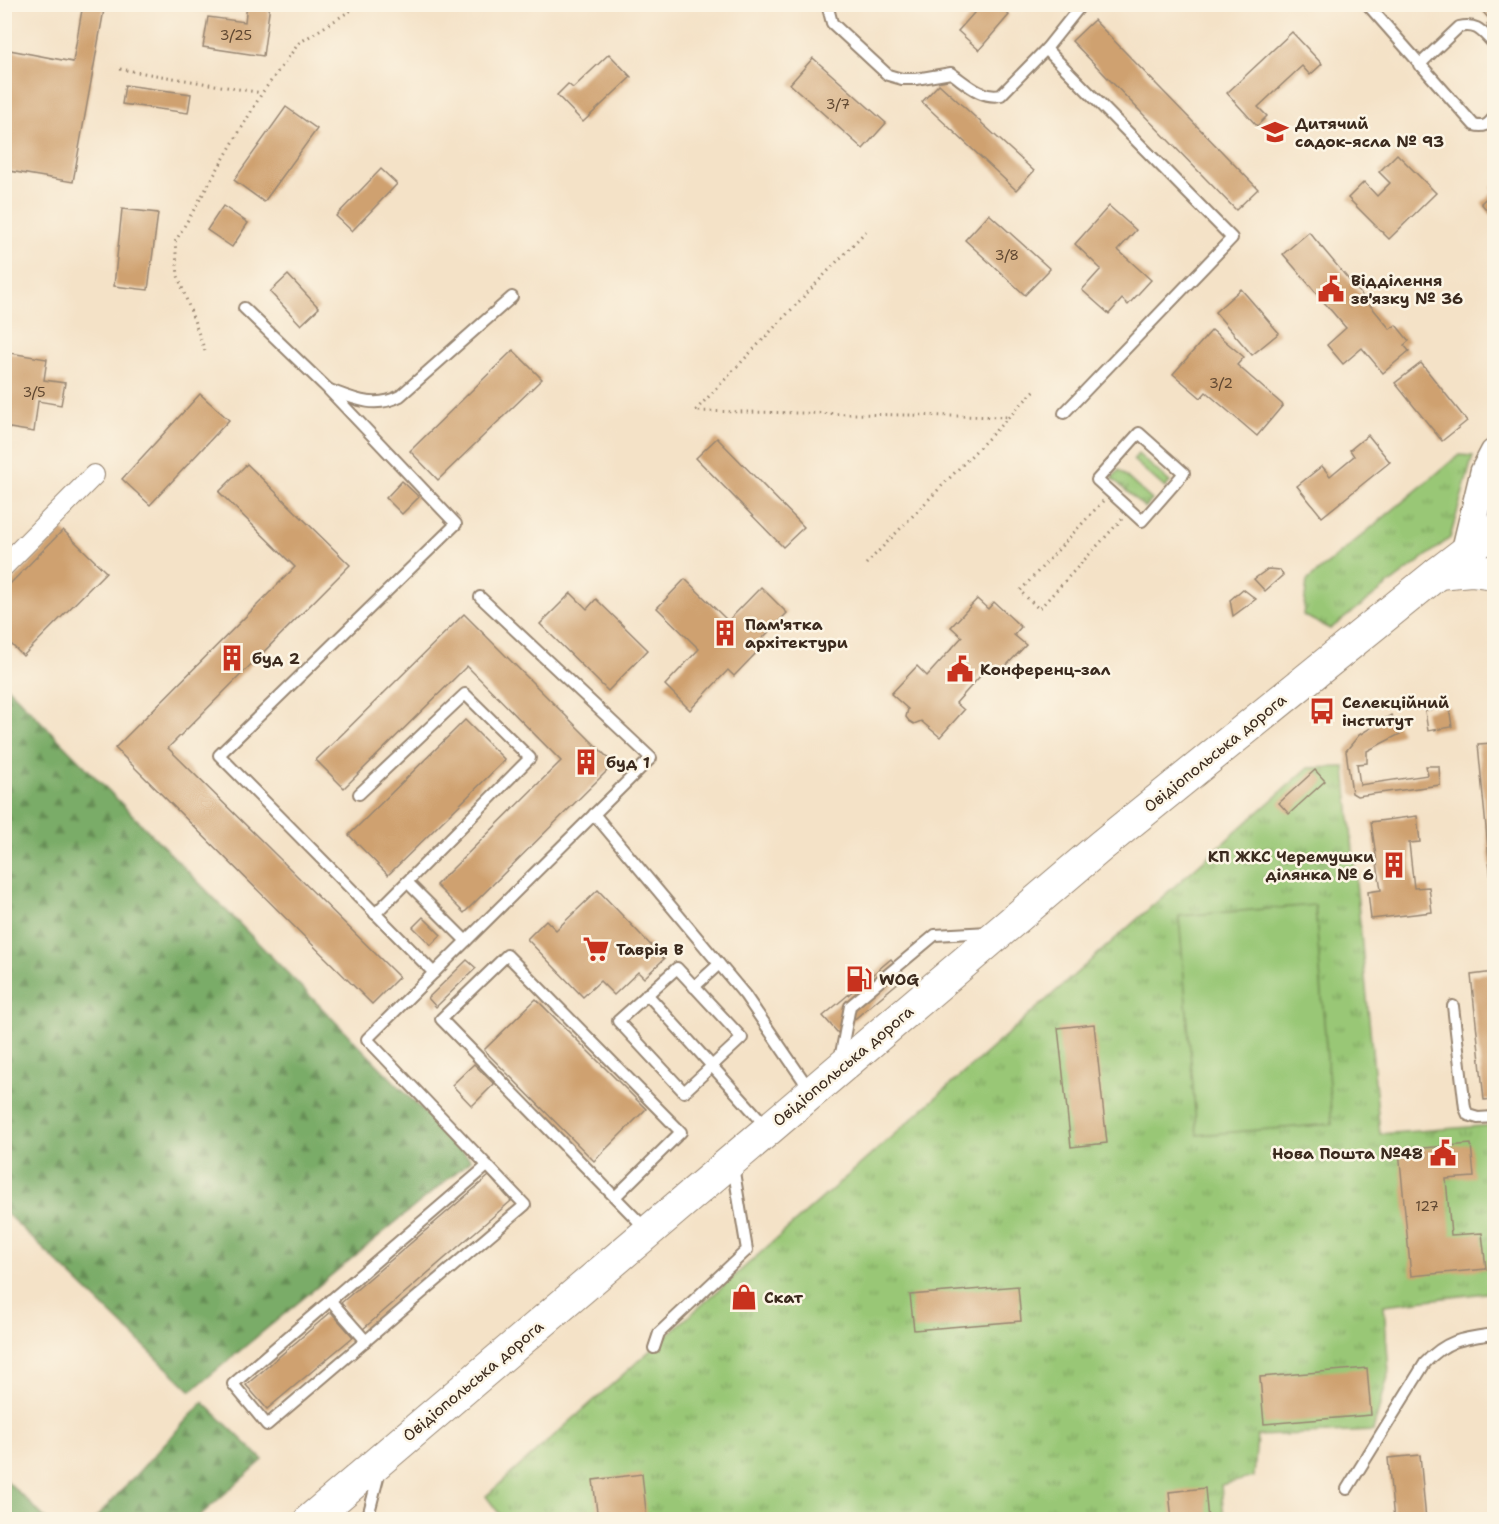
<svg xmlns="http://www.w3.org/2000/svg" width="1499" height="1524" viewBox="0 0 1499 1524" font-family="'Shantell Sans',sans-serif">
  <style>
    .grass { fill: url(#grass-tufts); stroke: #6a784a; stroke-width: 1.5 }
    .forest { fill: url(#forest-firs); stroke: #5a6b42; stroke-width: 1.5 }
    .garden { fill: #99c776; stroke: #6a784a; stroke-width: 1.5 }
    .building { fill: #cfa170 }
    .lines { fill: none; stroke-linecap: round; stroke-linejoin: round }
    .lane-casing { stroke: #988672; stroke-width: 14 }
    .street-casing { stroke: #988672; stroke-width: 22 }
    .secondary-casing { stroke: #988672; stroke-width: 30 }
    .primary-casing { stroke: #988672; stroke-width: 34 }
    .path { stroke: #988672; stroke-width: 3; stroke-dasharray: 1.5 4.5; stroke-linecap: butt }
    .lane { stroke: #fff; stroke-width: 10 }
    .street { stroke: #fff; stroke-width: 20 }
    .secondary { stroke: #fff; stroke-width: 27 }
    .primary { stroke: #fff; stroke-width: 32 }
    .labels { text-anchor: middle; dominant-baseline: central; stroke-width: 5; stroke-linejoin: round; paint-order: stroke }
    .number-label { font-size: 14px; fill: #604832 }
    .poi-label { font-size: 16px; font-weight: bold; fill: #3b2a1e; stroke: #fcf5e5; text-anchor: start }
    .street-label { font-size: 16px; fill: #3b2a1e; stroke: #fcf5e5 }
  </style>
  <defs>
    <pattern id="grass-tufts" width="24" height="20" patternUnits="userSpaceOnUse" patternTransform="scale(1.5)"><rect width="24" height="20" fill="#99c776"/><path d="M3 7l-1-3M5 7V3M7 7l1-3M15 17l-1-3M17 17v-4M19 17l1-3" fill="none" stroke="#7ea260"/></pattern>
    <pattern id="forest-firs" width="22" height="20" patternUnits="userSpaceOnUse" patternTransform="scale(1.5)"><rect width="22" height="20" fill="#7aac67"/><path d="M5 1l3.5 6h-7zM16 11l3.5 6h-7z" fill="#658c54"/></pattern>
  </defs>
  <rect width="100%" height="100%" fill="#fcf5e5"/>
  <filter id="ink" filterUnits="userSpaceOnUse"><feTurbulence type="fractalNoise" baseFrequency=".0167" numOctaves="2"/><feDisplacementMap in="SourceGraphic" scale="12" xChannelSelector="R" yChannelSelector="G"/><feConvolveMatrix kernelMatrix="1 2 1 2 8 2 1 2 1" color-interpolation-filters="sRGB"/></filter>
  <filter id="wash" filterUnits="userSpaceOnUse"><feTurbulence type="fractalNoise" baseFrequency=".008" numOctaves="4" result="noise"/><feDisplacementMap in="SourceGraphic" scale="24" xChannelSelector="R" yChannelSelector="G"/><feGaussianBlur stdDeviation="1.35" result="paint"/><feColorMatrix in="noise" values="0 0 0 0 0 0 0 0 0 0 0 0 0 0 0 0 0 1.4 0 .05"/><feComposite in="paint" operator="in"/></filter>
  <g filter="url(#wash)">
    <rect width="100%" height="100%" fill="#f4e2c7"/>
    <g class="grass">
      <polygon points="1138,454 1170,482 1165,488 1133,460"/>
      <polygon points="1459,455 1473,456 1450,538 1330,629 1303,615 1307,581"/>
      <polygon points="1119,470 1152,500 1145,508 1112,478"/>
      <polygon points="1345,767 1380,1134 1494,1125 1494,1292 1384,1305 1389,1373 1373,1431 1257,1436 1254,1477 1221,1485 1224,1519 504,1520 486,1496 1308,768"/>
    </g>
    <g class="forest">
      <polygon points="4,684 471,1160 191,1391 5,1212"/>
      <polygon points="203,1402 263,1460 196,1519 95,1519"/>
      <polygon points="4,1479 5,1479 46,1519 5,1519"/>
    </g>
    <polygon class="garden" points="1315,905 1332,1124 1197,1135 1179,916"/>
    <g id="blocks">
      <g class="building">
        <polygon points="83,4 105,4 73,182 4,170 4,49 73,62"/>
        <polygon points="247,4 270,4 263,56 203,47 208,17 245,22"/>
        <polygon points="982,4 997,4 1009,15 979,50 958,31"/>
        <polygon points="1476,4 1494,4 1494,32 1487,24 1491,21"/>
        <polygon points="1094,20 1258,189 1236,210 1072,41"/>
        <polygon points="1292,32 1322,64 1310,75 1302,66 1258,107 1267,116 1257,126 1227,93"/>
        <polygon points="609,54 631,77 583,122 557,95 568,84 573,88"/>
        <polygon points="813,58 886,123 863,149 790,84"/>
        <polygon points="939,84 1034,171 1016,190 922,102"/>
        <polygon points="125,85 191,94 188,113 122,104"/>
        <polygon points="286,107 317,129 264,202 234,180"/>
        <polygon points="1397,154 1436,193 1389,239 1348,198 1364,182 1377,196 1390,183 1379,172"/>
        <polygon points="381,169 397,184 352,231 336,216"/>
        <polygon points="1494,185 1494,219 1481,203 1494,191 1491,188"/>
        <polygon points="223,206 248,223 232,247 207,230"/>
        <polygon points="1109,206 1136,230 1118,250 1151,280 1128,305 1122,299 1109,314 1082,290 1101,269 1075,244"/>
        <polygon points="122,209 158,213 148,290 114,286"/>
        <polygon points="989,214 1050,269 1025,295 965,240"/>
        <polygon points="1309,232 1390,329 1396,325 1409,341 1404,345 1409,351 1383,373 1362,348 1343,364 1327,345 1346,328 1283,254"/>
        <polygon points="288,275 319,308 301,325 270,292"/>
        <polygon points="1241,289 1279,333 1252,355 1215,312"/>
        <polygon points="1212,330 1244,357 1237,365 1283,405 1257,436 1206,392 1201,398 1173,374"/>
        <polygon points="513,350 542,379 438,480 410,451"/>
        <polygon points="4,352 47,359 44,380 65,383 61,405 38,401 34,432 4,427"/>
        <polygon points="1421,363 1467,421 1442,441 1395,383"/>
        <polygon points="200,394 229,420 150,505 122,479"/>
        <polygon points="1368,435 1390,462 1322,517 1297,486 1322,466 1330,476 1354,456 1350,450"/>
        <polygon points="717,438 804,527 783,547 696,458"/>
        <polygon points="247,464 350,565 168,748 399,977 372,1004 115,748 295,567 219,492"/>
        <polygon points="402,481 419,497 402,514 386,498"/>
        <polygon points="63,530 106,572 23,656 4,637 4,590"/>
        <polygon points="1268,569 1280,570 1283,575 1265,591 1254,579"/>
        <polygon points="685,579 728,621 761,587 787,613 755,646 759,650 734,676 728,670 690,710 665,685 699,649 657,608"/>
        <polygon points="1243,589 1256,599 1233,616 1230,600"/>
        <polygon points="571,593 587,609 596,599 648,650 608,691 540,624"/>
        <polygon points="977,599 988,609 994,602 1021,627 1014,635 1026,645 1000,672 991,664 956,703 964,710 940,737 921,721 914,724 909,721 906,717 908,709 891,694 917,666 927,676 962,637 951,627"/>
        <polygon points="464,614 614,764 464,913 436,885 561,761 467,666 344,788 316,760"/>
        <polygon points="1449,706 1452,727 1428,731 1425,711"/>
        <polygon points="1391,715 1402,733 1367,751 1367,763 1357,764 1360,785 1428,775 1426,766 1439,766 1440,785 1357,796 1352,793 1346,751 1359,735"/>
        <polygon points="465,720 505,760 388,875 349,835"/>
        <polygon points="1494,743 1494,901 1493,901 1478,744"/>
        <polygon points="1315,770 1325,781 1289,814 1279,803"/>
        <polygon points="1417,816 1420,842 1409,843 1414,888 1429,887 1432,912 1371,919 1368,892 1381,890 1371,822"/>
        <polygon points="598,890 664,959 644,978 638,972 614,995 600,981 583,997 527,939 546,920 556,930"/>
        <polygon points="423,917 441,935 431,945 413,927"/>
        <polygon points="891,959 906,976 838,1033 823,1016"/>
        <polygon points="467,960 476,968 436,1007 428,998"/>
        <polygon points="1494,972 1494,1099 1484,1100 1471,975"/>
        <polygon points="536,999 646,1109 594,1161 484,1050"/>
        <polygon points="1094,1024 1107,1143 1071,1147 1058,1028"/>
        <polygon points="474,1064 494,1084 472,1106 452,1085"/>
        <polygon points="1471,1144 1474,1177 1446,1179 1451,1235 1482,1233 1486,1269 1411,1276 1399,1150"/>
        <polygon points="489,1176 511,1201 363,1329 341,1303"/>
        <polygon points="1018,1286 1021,1321 914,1330 910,1295"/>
        <polygon points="331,1312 353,1337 267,1409 246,1385"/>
        <polygon points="1367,1368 1371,1415 1264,1424 1260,1377"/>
        <polygon points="1420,1455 1426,1520 1394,1520 1388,1458"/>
        <polygon points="642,1474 647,1520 598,1520 593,1480"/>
        <polygon points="1205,1488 1208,1520 1172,1520 1169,1492"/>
      </g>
    </g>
  </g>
  <g filter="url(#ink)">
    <use href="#blocks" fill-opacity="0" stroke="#988672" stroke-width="1.5"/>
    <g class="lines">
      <g class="lane-casing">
        <g id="lane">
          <path d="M 827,4 L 832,23 L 888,75 L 902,79 L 916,79 L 951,73 C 967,84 981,99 1001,95 L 1046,49 L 1082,4"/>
          <path d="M 1367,4 L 1474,125 C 1484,128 1488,125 1494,117"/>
          <polyline points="1046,49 1232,238 1064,413"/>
          <path d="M 1419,65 L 1459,27 C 1478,23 1482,32 1494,44"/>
          <polyline points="244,308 327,388 456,524 219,755 434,973"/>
          <path d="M 330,390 C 354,399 375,409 400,396 L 512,297"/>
          <polygon points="1139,433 1184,473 1142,521 1097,480"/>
          <polyline points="480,597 651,758 367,1039 525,1205 267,1425 233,1384 487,1166"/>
          <polyline points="359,794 465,694 530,758 375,914"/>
          <polyline points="594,814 745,995 810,1090"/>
          <polyline points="407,882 466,941"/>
          <polygon points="677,968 742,1038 684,1092 618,1021"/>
          <polyline points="694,987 719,964"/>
          <polyline points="647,994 766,1126"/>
          <polyline points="1453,1006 1465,1108 1468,1115 1478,1118 1494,1117"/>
          <polyline points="840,1059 850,1006 935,935 989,932"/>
          <polyline points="615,1197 681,1132 507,955 441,1019 646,1229"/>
          <polyline points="330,1300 366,1341"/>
          <polyline points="654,1348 659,1333 747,1250 733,1166"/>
          <path d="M 1347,1489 L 1425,1363 C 1447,1339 1465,1338 1494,1334"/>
          <polyline points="367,1520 380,1470"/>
        </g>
      </g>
      <g class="street-casing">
        <polyline id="street" points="4,566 94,475"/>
      </g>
      <g class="secondary-casing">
        <polyline id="secondary" points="1465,552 1484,472 1494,453"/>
      </g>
      <g class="primary-casing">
        <g id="primary">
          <polyline points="1438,573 1471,570 1494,573"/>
          <polyline points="310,1520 1101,846 1438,573 1494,530"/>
        </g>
      </g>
      <g class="path">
        <polyline points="120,69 262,93"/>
        <polyline points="866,231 695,411 1009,417"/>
        <polyline points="205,351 178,276 175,242 262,93 299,43 361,4"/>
        <polyline points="1103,501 1020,591 1039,609 1122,519"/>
        <polyline points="866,564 1037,388"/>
      </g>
      <use href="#lane" class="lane"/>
      <use href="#street" class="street"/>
      <use href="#secondary" class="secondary"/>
      <use href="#primary" class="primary"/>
    </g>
  </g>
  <defs>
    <g id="school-bare" transform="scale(2.07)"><path d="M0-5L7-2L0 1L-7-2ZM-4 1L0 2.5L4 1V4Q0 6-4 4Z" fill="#c8321e" stroke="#fcf5e5" stroke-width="2.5" paint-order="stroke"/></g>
    <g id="civic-bare" transform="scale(2.07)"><path d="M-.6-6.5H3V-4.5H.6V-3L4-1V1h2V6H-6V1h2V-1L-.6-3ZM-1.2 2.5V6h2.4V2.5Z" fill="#c8321e" stroke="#fcf5e5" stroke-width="2.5" paint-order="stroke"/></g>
    <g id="building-bare" transform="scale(2.07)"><path d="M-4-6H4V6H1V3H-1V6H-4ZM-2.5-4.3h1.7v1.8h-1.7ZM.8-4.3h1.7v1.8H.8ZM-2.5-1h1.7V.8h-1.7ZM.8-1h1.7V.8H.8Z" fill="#c8321e" stroke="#fcf5e5" stroke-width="2.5" paint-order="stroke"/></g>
    <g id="bus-bare" transform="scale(2.07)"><path d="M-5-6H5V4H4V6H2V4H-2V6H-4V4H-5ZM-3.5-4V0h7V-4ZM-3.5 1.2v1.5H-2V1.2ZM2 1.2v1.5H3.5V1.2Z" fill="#c8321e" stroke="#fcf5e5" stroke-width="2.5" paint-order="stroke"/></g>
    <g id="supermarket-bare" transform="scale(2.07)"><path d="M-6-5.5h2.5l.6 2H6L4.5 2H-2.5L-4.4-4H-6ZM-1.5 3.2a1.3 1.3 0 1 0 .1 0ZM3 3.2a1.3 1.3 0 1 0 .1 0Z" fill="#c8321e" stroke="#fcf5e5" stroke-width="2.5" paint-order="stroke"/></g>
    <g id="fuel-bare" transform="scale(2.07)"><path d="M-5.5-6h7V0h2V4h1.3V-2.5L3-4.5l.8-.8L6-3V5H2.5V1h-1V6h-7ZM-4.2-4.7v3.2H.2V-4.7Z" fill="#c8321e" stroke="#fcf5e5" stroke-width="2.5" paint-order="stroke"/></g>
    <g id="shop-bare" transform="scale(2.07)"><path d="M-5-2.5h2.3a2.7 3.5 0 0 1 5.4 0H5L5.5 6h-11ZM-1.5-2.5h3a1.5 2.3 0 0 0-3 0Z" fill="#c8321e" stroke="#fcf5e5" stroke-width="2.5" paint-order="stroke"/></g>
  </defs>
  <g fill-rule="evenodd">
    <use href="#school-bare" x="1275" y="132"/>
    <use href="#civic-bare" x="1331" y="289"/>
    <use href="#building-bare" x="725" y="633"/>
    <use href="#building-bare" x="232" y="658"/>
    <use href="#civic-bare" x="960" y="669"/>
    <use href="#bus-bare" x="1322" y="711"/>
    <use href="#building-bare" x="586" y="762"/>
    <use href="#building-bare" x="1394" y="865"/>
    <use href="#supermarket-bare" x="596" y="949"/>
    <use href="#fuel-bare" x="859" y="979"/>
    <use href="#civic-bare" x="1443" y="1153"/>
    <use href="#shop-bare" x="744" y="1297"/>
  </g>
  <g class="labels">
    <g class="number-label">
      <text x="236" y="35">3/25</text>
      <text x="838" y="104">3/7</text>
      <text x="1007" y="255">3/8</text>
      <text x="1221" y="383">3/2</text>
      <text x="34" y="392">3/5</text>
      <text x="1427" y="1206">127</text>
    </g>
    <g class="poi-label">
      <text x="1295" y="123">Дитячий<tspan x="1295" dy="18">садок-ясла № 93</tspan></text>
      <text x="1351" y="280">Відділення<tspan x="1351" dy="18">зв'язку № 36</tspan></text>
      <text x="745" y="624">Пам'ятка<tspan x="745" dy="18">архітектури</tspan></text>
      <text x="252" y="658">буд 2</text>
      <text x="980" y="669">Конференц-зал</text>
      <text x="1342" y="702">Селекційний<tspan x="1342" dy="18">інститут</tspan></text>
      <text x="606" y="762">буд 1</text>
      <text x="1374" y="856" text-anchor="end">КП ЖКС Черемушки<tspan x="1374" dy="18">ділянка № 6</tspan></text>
      <text x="616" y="949">Таврія В</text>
      <text x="879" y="979">WOG</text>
      <text x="1423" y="1153" text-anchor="end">Нова Пошта №48</text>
      <text x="764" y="1297">Скат</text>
    </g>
    <g class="street-label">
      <text transform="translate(1215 753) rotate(-39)">Овідіопольська дорога</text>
      <text transform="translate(843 1066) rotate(-40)">Овідіопольська дорога</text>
      <text transform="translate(473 1381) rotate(-40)">Овідіопольська дорога</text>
    </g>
  </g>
  <rect width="1499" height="1524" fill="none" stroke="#fcf5e5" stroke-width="24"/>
</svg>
